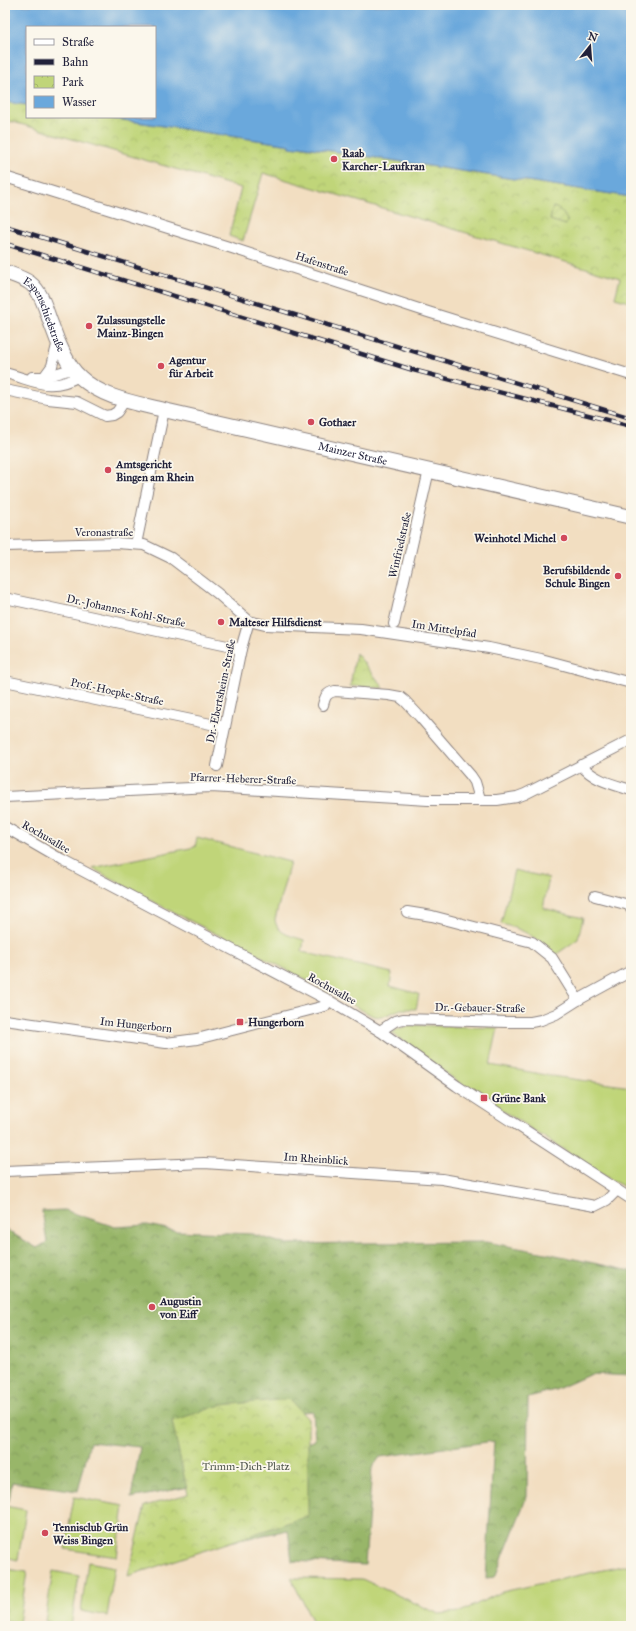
<svg xmlns="http://www.w3.org/2000/svg" width="636" height="1631" viewBox="0 0 636 1631" font-family="'IM FELL Great Primer',serif">
  <style>
    .grass { fill: #c0d579; stroke: #717c5a }
    .forest { fill: url(#forest-crowns); stroke: #5d6c52 }
    .park { fill: url(#park-crowns); stroke: #717c5a }
    .garden { fill: url(#garden-furrows); stroke: #717c5a }
    .water { fill: #6aa8dc; stroke: #46658c }
    .lines { fill: none; stroke-linecap: round; stroke-linejoin: round }
    .minor-casing { stroke: #8a807e; stroke-width: 12 }
    .secondary-casing { stroke: #8a807e; stroke-width: 16 }
    .minor { stroke: #fff; stroke-width: 10 }
    .secondary { stroke: #fff; stroke-width: 14 }
    .rail-casing { stroke: #22223b; stroke-width: 4.5 }
    .rail { stroke: #fbf7ec; stroke-width: 3; stroke-dasharray: 9; stroke-linecap: butt }
    .poi-dot { fill: #d1495b; stroke: #fbf7ec; stroke-width: 1.5 }
    .labels { text-anchor: middle; dominant-baseline: central; stroke-width: 3.5; stroke-linejoin: round; paint-order: stroke }
    .poi-label { font-size: 11px; font-weight: bold; fill: #22223b; stroke: #fbf7ec; text-anchor: start }
    .street-label { font-size: 11px; fill: #22223b; stroke: #fbf7ec }
    .park-label { font-size: 11px; fill: #51584e; stroke: #fbf7ec }
  </style>
  <defs>
    <pattern id="forest-crowns" width="20" height="18" patternUnits="userSpaceOnUse"><rect width="20" height="18" fill="#98b669"/><path d="M2 6a3 3 0 1 1 6 0M12 15a3 3 0 1 1 6 0" fill="none" stroke="#7c9458"/></pattern>
    <pattern id="park-crowns" width="20" height="18" patternUnits="userSpaceOnUse"><rect width="20" height="18" fill="#c0d579"/><path d="M2 6a3 3 0 1 1 6 0M12 15a3 3 0 1 1 6 0" fill="none" stroke="#a5b76a"/></pattern>
    <pattern id="garden-furrows" width="10" height="10" patternUnits="userSpaceOnUse"><rect width="10" height="10" fill="#c0d579"/><path d="M-1 1l2-2M0 10L10 0M9 11l2-2" fill="none" stroke="#a5b76a"/></pattern>
  </defs>
  <rect width="100%" height="100%" fill="#fbf7ec"/>
  <filter id="ink" filterUnits="userSpaceOnUse"><feTurbulence type="fractalNoise" baseFrequency=".025" numOctaves="2"/><feDisplacementMap in="SourceGraphic" scale="8" xChannelSelector="R" yChannelSelector="G"/><feConvolveMatrix kernelMatrix="1 2 1 2 8 2 1 2 1" color-interpolation-filters="sRGB"/></filter>
  <filter id="wash" filterUnits="userSpaceOnUse"><feTurbulence type="fractalNoise" baseFrequency=".012" numOctaves="4" result="noise"/><feDisplacementMap in="SourceGraphic" scale="16" xChannelSelector="R" yChannelSelector="G"/><feGaussianBlur stdDeviation="0.9" result="paint"/><feColorMatrix in="noise" values="0 0 0 0 0 0 0 0 0 0 0 0 0 0 0 0 0 1.4 0 .05"/><feComposite in="paint" operator="in"/></filter>
  <g filter="url(#wash)">
    <rect width="100%" height="100%" fill="#f2dec1"/>
    <g class="grass">
      <path d="M 197,838 L 290,862 L 275,919 C 276,934 292,936 304,940 L 302,952 L 392,973 L 390,986 L 419,994 L 416,1009 L 401,1009 L 382,1017 L 373,1016 L 276,964 L 167,909 L 92,868 L 195,847 Z"/>
      <path d="M 514,870 L 549,878 L 543,908 L 583,918 L 578,939 L 554,956 C 539,938 523,929 501,924 Z"/>
      <polygon points="412,1025 498,1028 490,1065 558,1077 631,1087 630,1097 631,1190 611,1180 458,1082 392,1033 397,1029"/>
      <polygon points="74,1497 124,1506 117,1557 65,1549"/>
      <polygon points="5,1506 26,1510 18,1560 5,1557"/>
      <polygon points="88,1562 115,1567 107,1616 81,1611"/>
      <polygon points="631,1564 631,1626 315,1626 291,1578 362,1579 439,1614 460,1612 502,1592"/>
      <polygon points="5,1569 27,1572 19,1623 5,1620"/>
      <polygon points="53,1571 79,1576 71,1626 45,1621"/>
    </g>
    <polygon class="forest" points="64,1210 115,1227 147,1225 177,1231 252,1234 285,1244 359,1243 486,1242 551,1254 631,1271 631,1376 591,1374 555,1390 528,1397 527,1496 495,1577 486,1578 494,1441 380,1457 372,1468 365,1565 292,1561 288,1530 220,1544 249,1466 315,1440 313,1411 181,1423 189,1487 131,1498 140,1447 90,1442 78,1491 12,1482 9,1501 5,1501 5,1229 37,1248 47,1242 42,1211"/>
    <g class="park">
      <polygon points="5,102 27,105 27,117 103,117 290,145 290,147 298,148 298,146 631,197 631,296 629,302 615,298 620,278 263,173 243,241 229,236 241,188 10,121 5,133"/>
      <polygon points="356,653 384,688 350,686"/>
      <polygon points="289,1399 308,1419 308,1516 128,1576 145,1506 188,1494 172,1421 221,1405"/>
    </g>
    <path class="garden" d="M 553,207 C 561,209 563,213 567,220 L 566,225 L 550,220 Z"/>
    <polygon class="water" points="5,5 631,5 631,197 299,146 298,148 290,147 290,145 103,117 155,117 155,27 27,27 27,105 5,102"/>
  </g>
  <g filter="url(#ink)">
    <g class="lines">
      <g class="minor-casing">
        <g id="minor">
          <polyline points="5,177 232,248 428,312 631,375"/>
          <path d="M 5,373 C 34,380 49,393 79,376"/>
          <polyline points="32,377 44,377 72,369"/>
          <polyline points="44,377 52,366 58,341"/>
          <polyline points="5,390 48,399 77,402 105,416 112,415 117,412 125,400"/>
          <polyline points="136,544 164,410"/>
          <polyline points="5,546 116,543 144,545 171,558 217,593 249,621 265,625 361,629 489,648 541,659 631,683"/>
          <polyline points="5,598 241,649"/>
          <polyline points="394,624 429,470"/>
          <polyline points="5,681 225,727"/>
          <path d="M 323,705 C 325,697 326,693 335,691 L 389,695 L 400,697 L 405,701 L 420,717 L 471,776 L 475,782 L 480,799"/>
          <path d="M 581,765 C 595,781 612,784 631,790"/>
          <polyline points="217,766 241,649 249,621"/>
          <polyline points="5,797 211,787 428,800 497,800 517,797 525,794 631,740"/>
          <polyline points="5,827 62,860 328,1000 380,1031 457,1086 631,1199"/>
          <polyline points="595,896 629,905 631,909"/>
          <polyline points="407,912 432,916 532,942 552,958 578,1000"/>
          <polyline points="5,1020 166,1043 197,1039 325,1006 328,1000"/>
          <polyline points="380,1031 395,1021 403,1019 507,1022 531,1022 541,1020 556,1014 578,1000 631,971"/>
          <polyline points="5,1171 204,1163 442,1179 595,1206 607,1200 617,1190"/>
        </g>
      </g>
      <g class="secondary-casing">
        <g id="secondary">
          <path id="s1" d="M 5,272 C 13,275 23,278 30,283 C 43,293 46,312 52,326 C 57,341 68,367 80,377 C 102,398 136,403 164,410 L 631,517"/>
        </g>
      </g>
      <use href="#minor" class="minor"/>
      <use href="#secondary" class="secondary"/>
      <g class="rail-casing">
        <g id="rail">
          <polyline points="5,226 631,418"/>
          <polyline points="6,244 413,370 631,426"/>
        </g>
      </g>
      <use href="#rail" class="rail"/>
    </g>
  </g>
  <g class="poi-dot">
    <circle cx="334" cy="159" r="4"/>
    <circle cx="89" cy="326" r="4"/>
    <circle cx="161" cy="366" r="4"/>
    <circle cx="311" cy="422" r="4"/>
    <circle cx="108" cy="470" r="4"/>
    <circle cx="564" cy="538" r="4"/>
    <circle cx="618" cy="576" r="4"/>
    <circle cx="221" cy="622" r="4"/>
    <rect x="236" y="1018" width="8" height="8" rx="2"/>
    <rect x="480" y="1094" width="8" height="8" rx="2"/>
    <circle cx="152" cy="1307" r="4"/>
    <circle cx="45" cy="1533" r="4"/>
  </g>
  <g class="labels">
    <g class="poi-label">
      <text x="342" y="153">Raab<tspan x="342" dy="13">Karcher-Laufkran</tspan></text>
      <text x="97" y="320">Zulassungstelle<tspan x="97" dy="13">Mainz-Bingen</tspan></text>
      <text x="169" y="360">Agentur<tspan x="169" dy="13">für Arbeit</tspan></text>
      <text x="319" y="422">Gothaer</text>
      <text x="116" y="464">Amtsgericht<tspan x="116" dy="13">Bingen am Rhein</tspan></text>
      <text x="556" y="538" text-anchor="end">Weinhotel Michel</text>
      <text x="610" y="570" text-anchor="end">Berufsbildende<tspan x="610" dy="13">Schule Bingen</tspan></text>
      <text x="229" y="622">Malteser Hilfsdienst</text>
      <text x="248" y="1022">Hungerborn</text>
      <text x="492" y="1098">Grüne Bank</text>
      <text x="160" y="1301">Augustin<tspan x="160" dy="13">von Eiff</tspan></text>
      <text x="53" y="1527">Tennisclub Grün<tspan x="53" dy="13">Weiss Bingen</tspan></text>
    </g>
    <g class="street-label">
      <text transform="translate(322 264) rotate(18)">Hafenstraße</text>
      <text stroke="none"><textPath href="#s1" startOffset="62">Espenschiedstraße</textPath></text>
      <text stroke="none"><textPath href="#s1" startOffset="420">Mainzer Straße</textPath></text>
      <text x="104" y="532">Veronastraße</text>
      <text transform="translate(400 545) rotate(-77)">Winfriedstraße</text>
      <text transform="translate(126 611) rotate(12)">Dr.-Johannes-Kohl-Straße</text>
      <text transform="translate(444 629) rotate(9)">Im Mittelpfad</text>
      <text transform="translate(221 691) rotate(-78)">Dr.-Ebertsheim-Straße</text>
      <text transform="translate(117 692) rotate(12)">Prof.-Hoepke-Straße</text>
      <text transform="translate(243 779) rotate(2)">Pfarrer-Heberer-Straße</text>
      <text transform="translate(46 837) rotate(30)">Rochusallee</text>
      <text transform="translate(332 989) rotate(29)">Rochusallee</text>
      <text transform="translate(480 1008) rotate(1)">Dr.-Gebauer-Straße</text>
      <text transform="translate(136 1025) rotate(6)">Im Hungerborn</text>
      <text transform="translate(316 1159) rotate(4)">Im Rheinblick</text>
    </g>
    <g class="park-label">
      <text x="246" y="1466">Trimm-Dich-Platz</text>
    </g>
  </g>
  <rect width="636" height="1631" fill="none" stroke="#fbf7ec" stroke-width="20"/>
  <rect x="26" y="26" width="130" height="92" fill="#fbf7ec" stroke="#a4a2a5"/>
  <rect x="34" y="39" width="20" height="6" fill="#ffffff" stroke="#a4a2a5"/>
  <text x="62" y="46" font-size="12" fill="#22223b">Straße</text>
  <rect x="34" y="59" width="20" height="6" fill="#22223b" stroke="#a4a2a5"/>
  <text x="62" y="66" font-size="12" fill="#22223b">Bahn</text>
  <rect x="34" y="76" width="20" height="12" fill="url(#park-crowns)" stroke="#a4a2a5"/>
  <text x="62" y="86" font-size="12" fill="#22223b">Park</text>
  <rect x="34" y="96" width="20" height="12" fill="#6aa8dc" stroke="#a4a2a5"/>
  <text x="62" y="106" font-size="12" fill="#22223b">Wasser</text>
  <g transform="translate(590 46) rotate(17)" stroke="#fbf7ec" stroke-width="3" paint-order="stroke">
  <path d="M0-3L7 15L0 10L-7 15Z" fill="#22223b"/>
  <text y="-6" font-size="11" font-weight="bold" text-anchor="middle" fill="#22223b">N</text>
  </g>
</svg>
